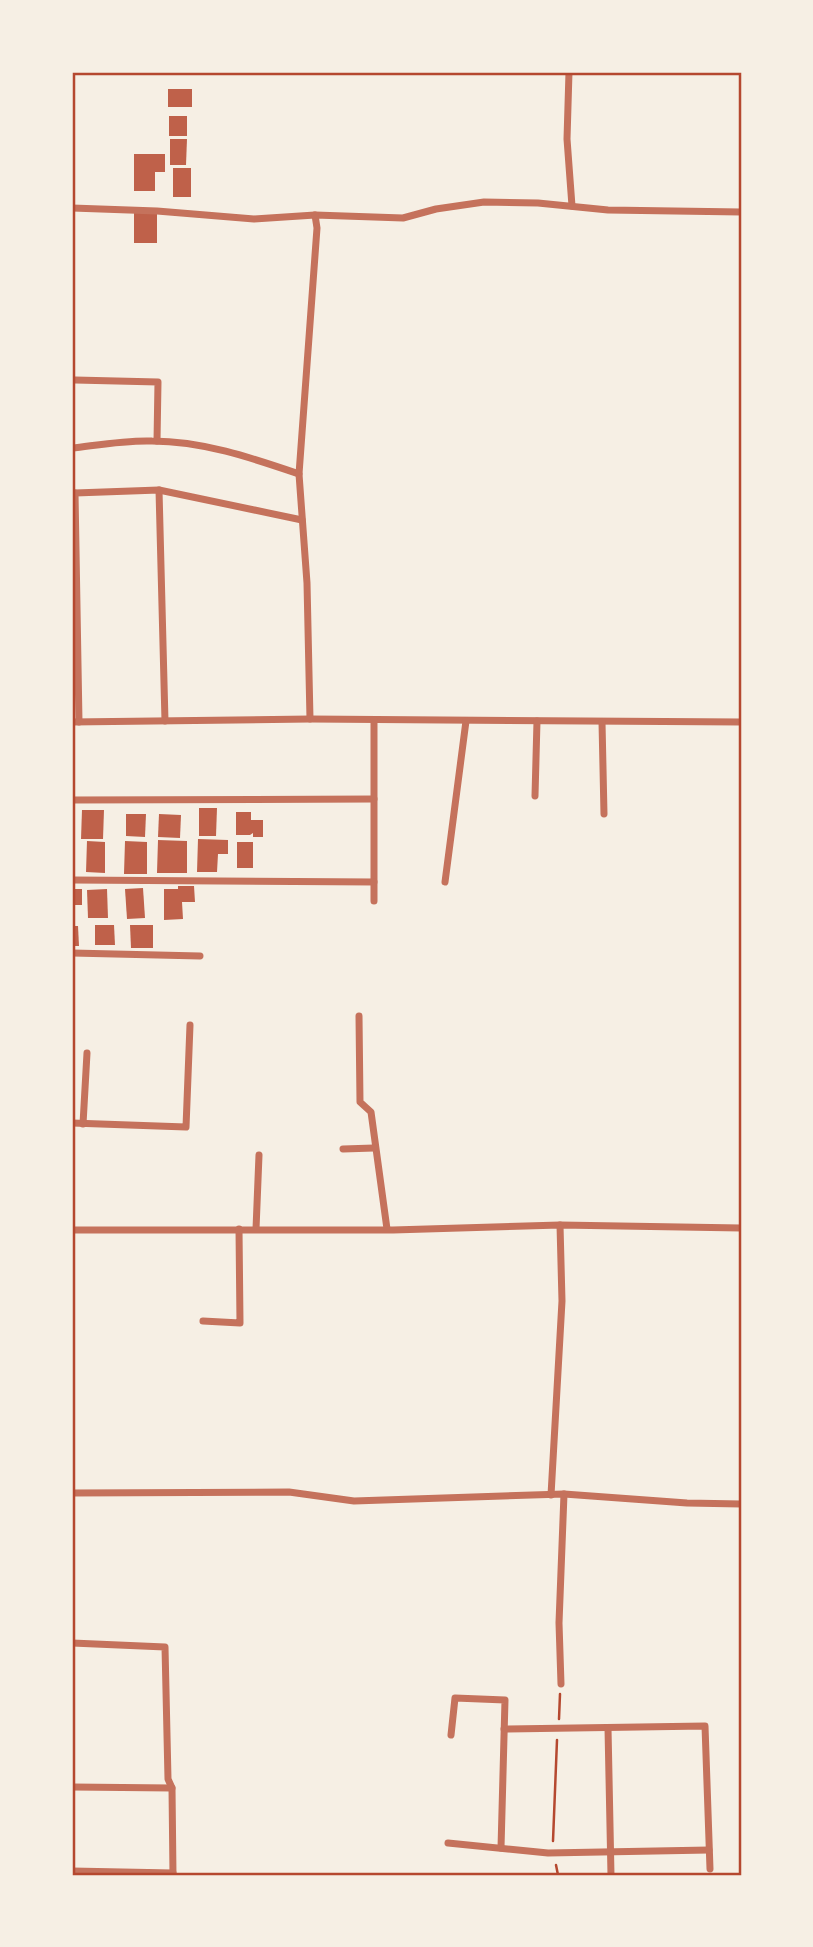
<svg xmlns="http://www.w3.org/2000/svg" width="813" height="1947" viewBox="0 0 813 1947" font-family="'Varela Round',sans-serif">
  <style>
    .building { fill: #bf614a }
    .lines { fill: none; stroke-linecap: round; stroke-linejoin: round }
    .path { stroke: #b5482f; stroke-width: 2.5 }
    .minor { stroke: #c5725c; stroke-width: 7 }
    .neatline { fill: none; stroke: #b5482f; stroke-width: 2.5 }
  </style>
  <rect width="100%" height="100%" fill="#f6efe4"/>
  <g class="building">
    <rect x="168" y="89" width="24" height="18"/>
    <rect x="169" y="116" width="18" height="20"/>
    <polygon points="170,139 187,139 186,165 170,165"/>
    <polygon points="134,154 165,154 165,172 155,172 155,191 134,191"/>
    <rect x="173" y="168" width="18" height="29"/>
    <rect x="134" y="210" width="23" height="33"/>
    <polygon points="199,808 217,808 216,836 199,836"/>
    <polygon points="82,810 104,810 103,839 81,839"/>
    <polygon points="236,812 251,812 251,820 263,820 263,837 253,837 253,833 250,835 236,835"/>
    <polygon points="126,814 146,814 145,837 126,836"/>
    <polygon points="159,814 181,815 180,838 158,837"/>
    <polygon points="198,839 228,840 228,854 218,854 217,872 197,872"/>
    <polygon points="158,840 187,841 187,873 157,873"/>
    <polygon points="87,841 105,842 105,873 86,872"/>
    <polygon points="125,841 147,842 147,874 124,874"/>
    <rect x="237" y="842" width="16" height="26"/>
    <polygon points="178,886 194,886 195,902 182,902 183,919 164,920 164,889 178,889"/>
    <polygon points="143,888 145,918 127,919 125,889"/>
    <rect x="72" y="889" width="10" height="16"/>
    <polygon points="107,889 108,918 88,918 87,890"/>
    <polygon points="95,925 114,925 115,945 95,945"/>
    <polygon points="130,925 153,925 153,948 131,948"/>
    <polygon points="72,926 78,926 79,946 72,946"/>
  </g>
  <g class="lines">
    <g class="path">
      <polyline points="559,1719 560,1694"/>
      <polyline points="553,1841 557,1740"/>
      <polyline points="556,1865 558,1875"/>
    </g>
    <g class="minor">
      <polyline points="569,72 567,139 572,206"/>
      <polyline points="72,208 157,211 254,219 315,215 403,218 436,209 484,202 538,203 608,210 741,212"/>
      <polyline points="75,380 158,382 157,441"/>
      <path d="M 72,448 C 98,445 126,440 152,441 C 203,441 252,458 299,474"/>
      <polyline points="159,490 165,721"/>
      <polyline points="72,493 75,493 79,722"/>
      <polyline points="75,493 159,490 302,520"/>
      <polyline points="310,719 307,583 299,474 317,228 315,215"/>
      <polyline points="72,722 310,719 741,722"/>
      <polyline points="602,722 604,814"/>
      <polyline points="535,796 537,721"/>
      <polyline points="72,800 374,799"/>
      <polyline points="72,880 374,882 374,720"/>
      <polyline points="374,882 374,901"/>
      <polyline points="445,882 466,721"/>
      <polyline points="72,953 200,956"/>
      <polyline points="359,1016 360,1102 371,1112 387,1229"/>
      <polyline points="72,1123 186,1127 190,1025"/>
      <polyline points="83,1124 87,1053"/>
      <polyline points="343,1149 374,1148"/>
      <polyline points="256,1229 259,1155"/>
      <polyline points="72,1230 393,1230 560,1225 741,1228"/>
      <polyline points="203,1321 240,1323 239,1229"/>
      <polyline points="72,1493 289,1492 354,1501 564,1494 687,1503 741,1504"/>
      <polyline points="551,1495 562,1301 560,1225"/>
      <polyline points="72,1643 165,1647 168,1779 172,1788 173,1875"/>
      <polyline points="561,1684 559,1623 564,1494"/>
      <polyline points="608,1728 611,1875"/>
      <polyline points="504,1729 705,1726 710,1869"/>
      <polyline points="451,1735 455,1698 505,1700 501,1848"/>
      <polyline points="72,1787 172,1788"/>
      <polyline points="448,1843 548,1853 709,1850"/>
      <polyline points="72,1871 173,1873"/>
    </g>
  </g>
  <rect width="813" height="1947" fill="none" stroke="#f6efe4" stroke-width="147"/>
  <rect x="74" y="74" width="666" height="1800" class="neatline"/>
</svg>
